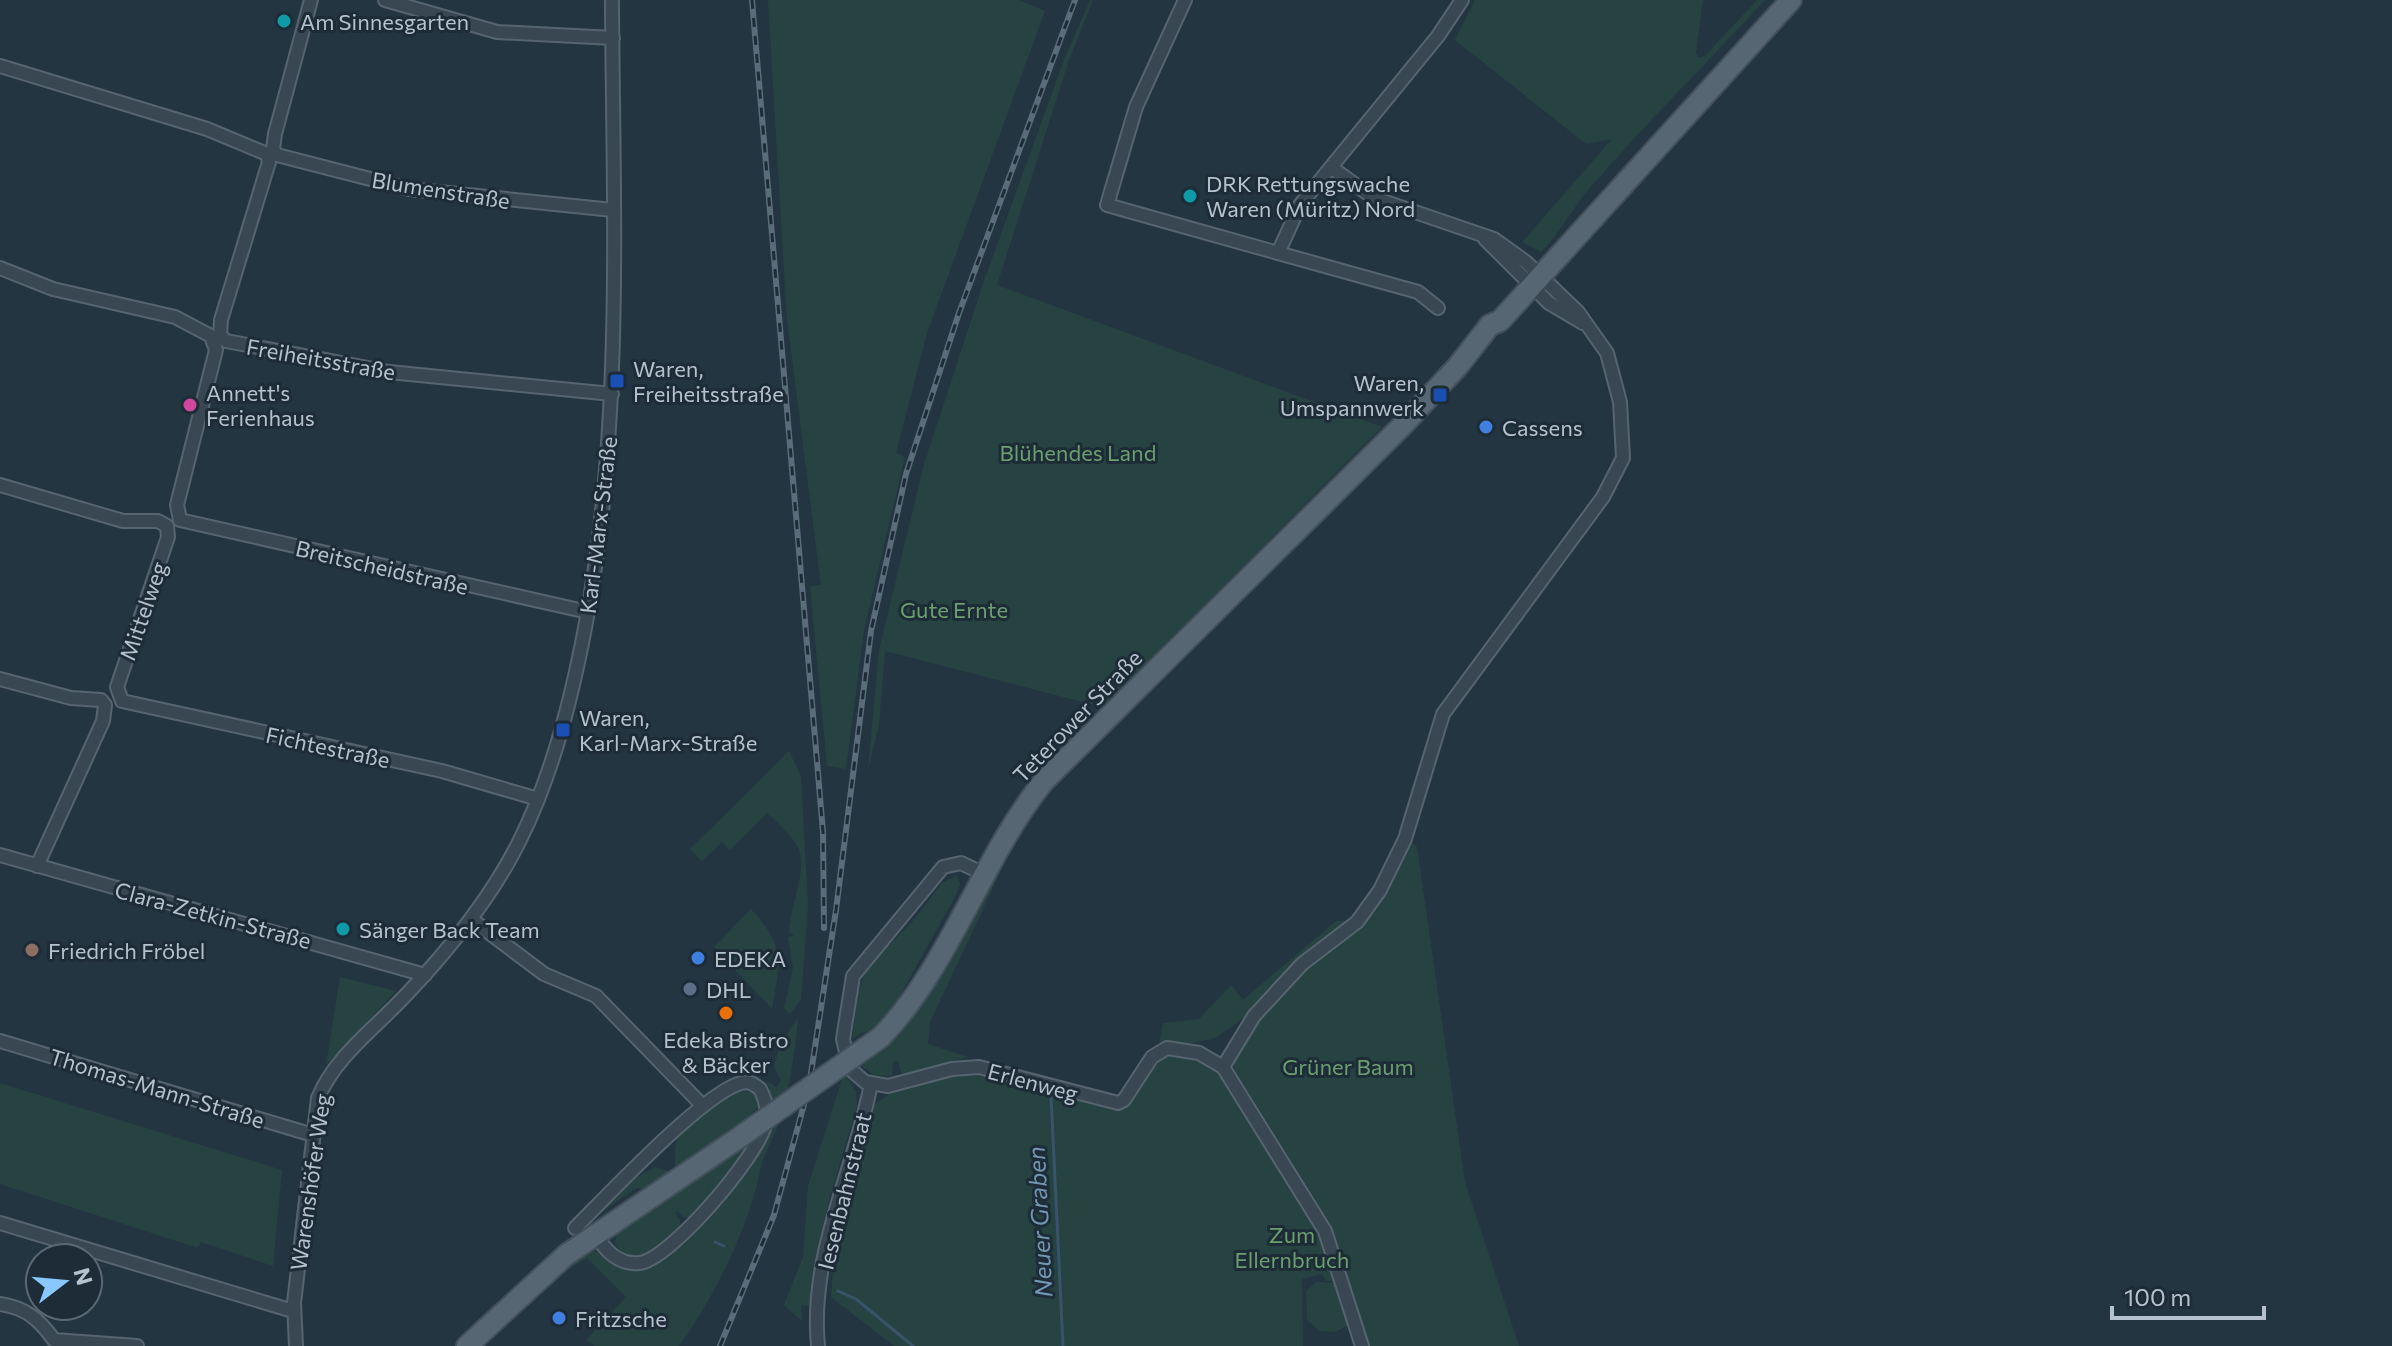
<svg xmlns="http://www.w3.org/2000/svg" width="2392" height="1346" viewBox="0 0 2392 1346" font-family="Commissioner,sans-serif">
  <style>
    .green { fill: #264342 }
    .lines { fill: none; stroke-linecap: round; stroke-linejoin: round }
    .stream { stroke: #37546a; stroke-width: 3 }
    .minor-casing { stroke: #56646f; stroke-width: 16 }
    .primary-casing { stroke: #42505b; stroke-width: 24 }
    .minor { stroke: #384752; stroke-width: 12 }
    .primary { stroke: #566672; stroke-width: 20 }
    .rail-casing { stroke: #5a6b79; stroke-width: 6 }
    .rail { stroke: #1d2c37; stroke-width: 3; stroke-dasharray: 9; stroke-linecap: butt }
    .primary-bridge-casing { stroke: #42505b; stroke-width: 24; stroke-linecap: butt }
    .primary-bridge { stroke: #566672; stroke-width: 20 }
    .culture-dot { fill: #0f9aa8; stroke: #1d2c37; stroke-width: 3 }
    .transit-dot { fill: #1a4fb4; stroke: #1d2c37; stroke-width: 3 }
    .hotel-dot { fill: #d1479c; stroke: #1d2c37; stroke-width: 3 }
    .shop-dot { fill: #3f7fe0; stroke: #1d2c37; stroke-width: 3 }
    .education-dot { fill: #8d6e63; stroke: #1d2c37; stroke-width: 3 }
    .service-dot { fill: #5c6f8a; stroke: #1d2c37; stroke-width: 3 }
    .food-dot { fill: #e8710a; stroke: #1d2c37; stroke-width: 3 }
    .labels { text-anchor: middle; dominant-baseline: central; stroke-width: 6; stroke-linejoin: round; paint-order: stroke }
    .poi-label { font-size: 22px; fill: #b5c1cc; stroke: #1d2c37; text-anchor: start }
    .street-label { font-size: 22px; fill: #b5c1cc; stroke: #1d2c37 }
    .park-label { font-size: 22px; fill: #6b9f6f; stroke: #1d2c37 }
    .water-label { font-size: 24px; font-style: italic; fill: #7396b1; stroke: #1d2c37 }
  </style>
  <rect width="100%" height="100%" fill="#243542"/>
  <g class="green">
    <polygon points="768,0 1019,0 1045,11 927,333 896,453 905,457 864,630 846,769 827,766 810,586 821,585 787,320"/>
    <polygon points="1090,0 1093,0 1069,60 997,285 1382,427 1102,707 885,651 879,724 868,771 879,650 924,464 984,281 1064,60"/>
    <path d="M 1475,0 L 1703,0 L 1696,53 L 1699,58 L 1705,56 L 1757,0 L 1765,0 C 1707,63 1645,124 1589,189 C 1571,210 1560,233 1541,252 L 1522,242 L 1612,139 L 1586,144 L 1455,40 Z"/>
    <path d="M 789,751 L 801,776 L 808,906 L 801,1000 L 790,1014 L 784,1008 L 793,968 L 788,937 L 794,936 L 789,932 C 790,910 804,876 801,857 C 799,841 779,824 767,813 L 730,850 L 722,842 L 702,861 L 690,849 Z"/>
    <path d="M 1412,843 L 1417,847 L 1465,1182 L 1519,1346 L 1368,1346 L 1330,1224 L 1234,1069 C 1228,1017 1330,957 1362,922 C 1382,900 1396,869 1412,843 Z"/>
    <polygon points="1004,857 1007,858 930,1022 928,1044 968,1057 902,1075 898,1061 893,1062 892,1076 874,1075 859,1064"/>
    <polygon points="956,876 960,883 956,895 894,1006 880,1025 852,1038 859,988 867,968 912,922 942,883"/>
    <path d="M 751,909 C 786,947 780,961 772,1009 L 714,947 Z"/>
    <polygon points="1354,920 1236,1024 1213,1039 1158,1049 1163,1023 1199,1019 1231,985 1243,1000 1336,921"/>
    <polygon points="340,977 396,991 326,1065"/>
    <path d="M 798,1018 C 795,1052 790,1086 780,1120 C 775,1137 763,1153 760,1171 C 749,1227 713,1300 679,1346 L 595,1346 L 586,1340 L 626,1297 L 587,1258 L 551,1280 C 563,1271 578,1252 590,1251 C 612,1249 627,1289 660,1261 C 698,1222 798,1141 766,1081 L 777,1087 L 781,1080 L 774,1067 L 780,1044 Z"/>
    <path d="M 1168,1052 L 1198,1057 L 1226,1076 L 1321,1234 L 1336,1281 L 1326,1281 L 1322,1274 L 1302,1279 L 1303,1346 L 894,1346 L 831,1297 L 833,1270 L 830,1262 L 846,1188 L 871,1107 L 892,1092 L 940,1078 L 972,1074 L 1120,1107 C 1141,1098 1142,1066 1168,1052 Z"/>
    <polygon points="844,1073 856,1092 857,1106 829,1200 810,1306 801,1305 802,1321 784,1305 803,1257 808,1186"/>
    <polygon points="0,1083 282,1170 273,1266 201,1242 198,1248 0,1184"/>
    <path d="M 746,1089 L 755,1094 L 760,1105 L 741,1123 L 725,1132 L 723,1138 L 675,1169 C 675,1159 674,1146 678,1137 C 686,1120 728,1090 746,1089 Z"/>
    <path d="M 755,1137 L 737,1169 L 690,1217 L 684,1218 L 678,1211 L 675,1213 L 680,1220 L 680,1229 C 663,1244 646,1262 622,1253 L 615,1243 L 617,1232 Z"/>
    <polygon points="656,1167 670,1172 642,1189 636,1188 603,1211 637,1177"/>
    <polygon points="1317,1282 1338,1283 1350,1325 1335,1332 1320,1331 1307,1320 1306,1291"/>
  </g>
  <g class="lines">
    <g class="stream">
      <polyline points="1051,1096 1063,1346"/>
      <polyline points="715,1242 724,1246"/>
      <polyline points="838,1291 856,1299 913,1346"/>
    </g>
    <g class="minor-casing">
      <g id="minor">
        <polyline points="311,0 275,134 273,149 277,155 409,189 613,210"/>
        <polyline points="385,0 497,32 613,38"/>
        <polyline points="1185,0 1136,107 1107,205 1278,253 1300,205 1438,36 1462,0"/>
        <polyline points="0,66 207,129 267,154 269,162 221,320 220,335 226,341 389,372 612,394"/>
        <polyline points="1485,239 1549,303 1583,323"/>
        <polyline points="1278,253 1418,292 1438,308"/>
        <polyline points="0,268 53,289 175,317 211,336 216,350 177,505 180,520 588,612"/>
        <polyline points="0,485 123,521 158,521 167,526 168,537 117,687 122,701 442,771 538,799"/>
        <polyline points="0,679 71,698 101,700 105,705 103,721 37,866"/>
        <polyline points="0,855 425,975"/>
        <polyline points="984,874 961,863 943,867 853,976 843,1039 850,1069 865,1082 888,1086 952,1069 979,1067 1118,1103 1124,1100 1152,1057 1167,1048 1199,1053 1223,1067 1325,1231 1362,1346"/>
        <polyline points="471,919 544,974 596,996 703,1106"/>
        <polyline points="0,1041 313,1135"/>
        <polyline points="1223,1067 1254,1016 1302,964 1357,922 1380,890 1405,839 1443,714 1603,497 1623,458 1620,402 1607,353 1578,312 1526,262 1494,239 1374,198 1332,168"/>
        <polyline points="0,1223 293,1311"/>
        <path d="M 575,1228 C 608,1195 699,1098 738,1084 C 747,1080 753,1083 760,1089 C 766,1100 768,1113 765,1125 C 758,1156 670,1260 639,1263 C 618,1265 605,1250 595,1234"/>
        <path d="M 0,1304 C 26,1308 39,1319 54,1340 L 137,1346"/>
        <path d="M 296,1346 L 294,1303 L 318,1098 C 335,1057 374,1029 404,997 C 448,951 490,900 519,842 C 552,776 571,701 585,628 C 624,421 613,210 612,0"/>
        <path d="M 818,1346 C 809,1255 854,1171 871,1084"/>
      </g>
    </g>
    <g class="primary-casing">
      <g id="primary">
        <path d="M 881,1037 C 950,966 981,859 1044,781 L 1402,426 L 1458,366 L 1490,325 L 1500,321 L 1791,0"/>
        <polyline points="467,1346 566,1255 740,1137"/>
      </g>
    </g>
    <use href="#minor" class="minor"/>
    <use href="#primary" class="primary"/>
    <g class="rail-casing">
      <g id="rail">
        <polyline points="752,0 823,832 824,928"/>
        <polyline points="720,1346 774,1215 809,1086 836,910 871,631 906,474 959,313 1075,0"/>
      </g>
    </g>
    <use href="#rail" class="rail"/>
    <g class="primary-bridge-casing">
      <polyline id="primary-bridge" points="740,1137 881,1037"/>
    </g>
    <use href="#primary-bridge" class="primary-bridge"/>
  </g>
  <g class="culture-dot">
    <circle cx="284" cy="21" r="8"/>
    <circle cx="1190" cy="196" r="8"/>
    <circle cx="343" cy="929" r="8"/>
  </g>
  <g class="transit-dot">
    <rect x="609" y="373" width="16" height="16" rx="4"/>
    <rect x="1432" y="387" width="16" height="16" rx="4"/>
    <rect x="555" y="722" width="16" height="16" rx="4"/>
  </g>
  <circle class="hotel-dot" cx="190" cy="405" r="8"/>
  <g class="shop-dot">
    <circle cx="1486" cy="427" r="8"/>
    <circle cx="698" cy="958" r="8"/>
    <circle cx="559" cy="1318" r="8"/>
  </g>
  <circle class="education-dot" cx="32" cy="950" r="8"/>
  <circle class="service-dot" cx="690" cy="989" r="8"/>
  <circle class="food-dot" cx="726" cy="1013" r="8"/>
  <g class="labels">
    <g class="poi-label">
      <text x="300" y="21">Am Sinnesgarten</text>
      <text x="1206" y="183">DRK Rettungswache<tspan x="1206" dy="25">Waren (Müritz) Nord</tspan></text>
      <text x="633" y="368">Waren,<tspan x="633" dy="25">Freiheitsstraße</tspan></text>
      <text x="1424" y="382" text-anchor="end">Waren,<tspan x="1424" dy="25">Umspannwerk</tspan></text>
      <text x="206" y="392">Annett's<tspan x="206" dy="25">Ferienhaus</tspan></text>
      <text x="1502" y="427">Cassens</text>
      <text x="579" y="717">Waren,<tspan x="579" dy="25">Karl-Marx-Straße</tspan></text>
      <text x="359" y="929">Sänger Back Team</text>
      <text x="48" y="950">Friedrich Fröbel</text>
      <text x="714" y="958">EDEKA</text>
      <text x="706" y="989">DHL</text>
      <text x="726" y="1039" text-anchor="middle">Edeka Bistro<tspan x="726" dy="25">&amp; Bäcker</tspan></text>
      <text x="575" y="1318">Fritzsche</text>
    </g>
    <g class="street-label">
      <text transform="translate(441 190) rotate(9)">Blumenstraße</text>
      <text transform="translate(321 359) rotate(10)">Freiheitsstraße</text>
      <text transform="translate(598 525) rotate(-83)">Karl-Marx-Straße</text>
      <text transform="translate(382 567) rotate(13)">Breitscheidstraße</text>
      <text transform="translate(143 611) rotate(-71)">Mittelweg</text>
      <text transform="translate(1077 716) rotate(-46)">Teterower Straße</text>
      <text transform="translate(328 747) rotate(12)">Fichtestraße</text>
      <text transform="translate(213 915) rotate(15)">Clara-Zetkin-Straße</text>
      <text transform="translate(1033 1082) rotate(15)">Erlenweg</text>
      <text transform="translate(157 1088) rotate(17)">Thomas-Mann-Straße</text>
      <text transform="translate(310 1182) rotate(-82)">Warenshöfer Weg</text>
      <text transform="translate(844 1191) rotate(-76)">Iesenbahnstraat</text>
    </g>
    <g class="park-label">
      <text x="1078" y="452">Blühendes Land</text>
      <text x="954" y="609">Gute Ernte</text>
      <text x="1348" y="1066">Grüner Baum</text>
      <text x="1292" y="1234">Zum<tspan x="1292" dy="25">Ellernbruch</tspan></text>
    </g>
    <g class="water-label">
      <text transform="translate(1039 1222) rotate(-93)">Neuer Graben</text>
    </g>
  </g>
  <g transform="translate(64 1282) rotate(74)"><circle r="38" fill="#1d2c37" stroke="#5a6873" stroke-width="2"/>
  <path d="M0-6L14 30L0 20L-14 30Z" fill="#88c7ff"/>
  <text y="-12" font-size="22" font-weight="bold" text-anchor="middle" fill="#b5c1cc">N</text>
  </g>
  <path d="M2112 1306v12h152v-12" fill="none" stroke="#b5c1cc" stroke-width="4"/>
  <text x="2124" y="1306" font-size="24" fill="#b5c1cc" stroke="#1d2c37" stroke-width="6" paint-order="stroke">100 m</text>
</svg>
